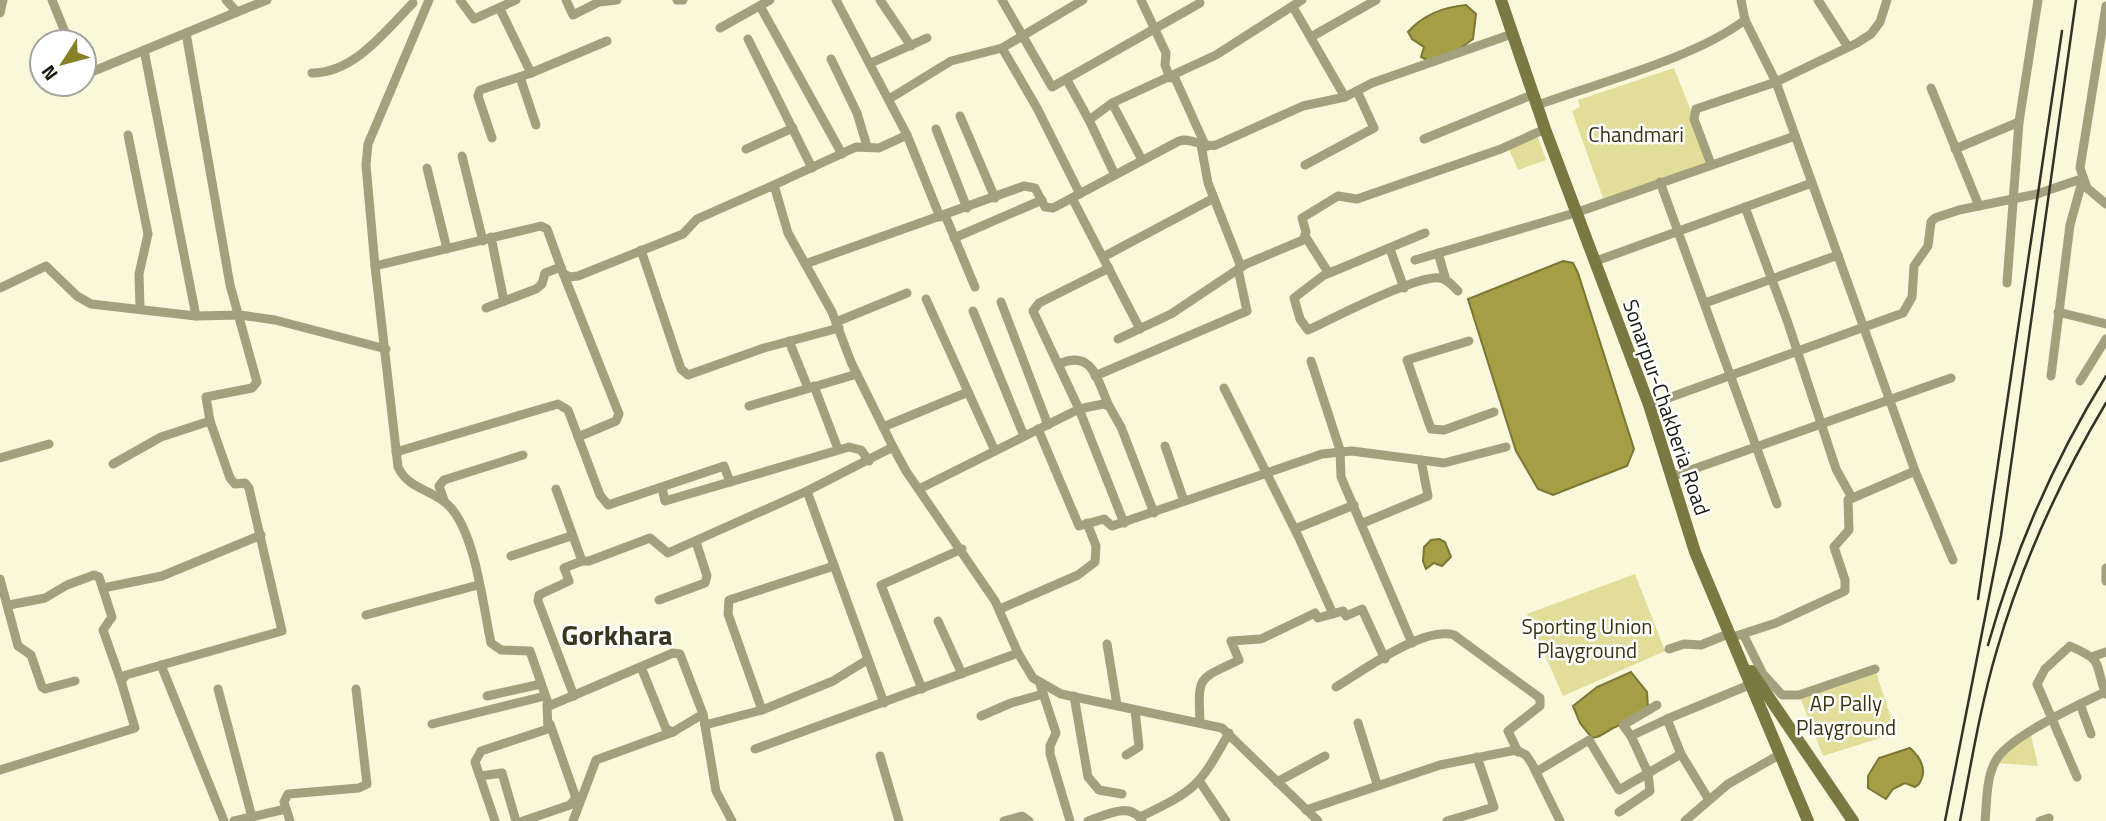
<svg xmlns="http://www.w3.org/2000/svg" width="2106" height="821" viewBox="0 0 2106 821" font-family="'Titillium Web',sans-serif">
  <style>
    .green { fill: #e2dd98 }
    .water { fill: #a59e45; stroke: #7c7635; stroke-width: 2 }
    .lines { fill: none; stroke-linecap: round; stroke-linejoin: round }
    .minor { stroke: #a3a17d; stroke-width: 9 }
    .secondary { stroke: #7c7841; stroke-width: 12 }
    .rail { stroke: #333226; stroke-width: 2.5 }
    .labels { text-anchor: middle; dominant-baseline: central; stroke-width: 5; stroke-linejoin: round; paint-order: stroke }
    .park-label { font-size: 21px; fill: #38350e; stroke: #fff }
    .street-label { font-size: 21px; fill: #1b1a10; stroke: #fff }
    .district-label { font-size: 28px; font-weight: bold; fill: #37361f; stroke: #fff }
  </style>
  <rect width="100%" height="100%" fill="#f9f8db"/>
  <g class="green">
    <polygon points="1674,68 1711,162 1603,198 1572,111 1580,107 1578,100"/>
    <polygon points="1537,135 1546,160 1518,170 1508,147"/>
    <polygon points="1635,574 1665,651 1563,696 1527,614"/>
    <polygon points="1876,672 1896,733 1823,756 1800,697"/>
    <polygon points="2031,735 2038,766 1997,763 2000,757"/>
  </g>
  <g class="water">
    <path d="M 1466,5 L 1476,14 L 1473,39 L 1458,50 L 1429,61 L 1421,57 L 1424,47 L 1412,39 L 1408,32 C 1424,14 1443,7 1466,5 Z"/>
    <polygon points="1563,261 1573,263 1578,273 1634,449 1627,466 1553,495 1538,489 1516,451 1468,299"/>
    <polygon points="1439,539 1445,542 1451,557 1442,566 1434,563 1426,569 1423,561 1424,547 1431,540"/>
    <path d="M 1631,672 L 1647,692 L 1648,708 C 1632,725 1631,719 1613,728 C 1605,732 1602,737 1592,738 L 1580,723 L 1573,706 L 1597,687 Z"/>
    <path d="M 1910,748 C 1921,758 1928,770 1919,784 L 1915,787 L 1905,783 L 1893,789 L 1886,799 L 1868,788 L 1868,776 L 1879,758 Z"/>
  </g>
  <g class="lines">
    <g class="minor">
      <polyline points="52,0 69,42"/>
      <polyline points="226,0 237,12 267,0"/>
      <polyline points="460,0 474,19 516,0"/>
      <polyline points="566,0 573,15 599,2 617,0"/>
      <polyline points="677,0 683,0"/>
      <polyline points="836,0 907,135 940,217"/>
      <polyline points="880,0 911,46"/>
      <polyline points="1002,0 1052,87 1200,3"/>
      <polyline points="1141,0 1166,53 1165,65 1170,78"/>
      <polyline points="1818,0 1848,47"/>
      <polyline points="760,6 842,154"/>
      <polyline points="2106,6 2080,168 2087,188 2106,204"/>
      <polyline points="500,9 531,73 607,41"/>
      <polyline points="0,13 3,0"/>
      <polyline points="720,28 770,0"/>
      <polyline points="1311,37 1376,0"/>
      <polyline points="748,39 812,168"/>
      <polyline points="144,50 196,316"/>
      <polyline points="831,59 857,113 867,146"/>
      <polyline points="871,63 927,38"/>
      <path d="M 312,73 C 355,73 386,30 413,3"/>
      <polyline points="84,75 237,12"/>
      <polyline points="1174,76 1206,147"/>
      <polyline points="520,77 536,125"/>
      <polyline points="1067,80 1089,120"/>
      <polyline points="1931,88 1979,206"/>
      <polyline points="1345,97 1372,83 1512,34"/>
      <polyline points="889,99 951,61 1002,48"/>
      <polyline points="1112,103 1216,55 1302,0"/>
      <path d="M 1538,105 C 1600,82 1693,59 1745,20"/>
      <polyline points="960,116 995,198"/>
      <polyline points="936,129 967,208"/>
      <polyline points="128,135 148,234 139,274 140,307"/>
      <polyline points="492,138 478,96 480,90 531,73"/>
      <polyline points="1424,139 1534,94"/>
      <polyline points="1201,145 1208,183 1241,267"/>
      <polyline points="746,149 793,128"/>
      <polyline points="1955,149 2019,122 2038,0"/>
      <polyline points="462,156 483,241"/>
      <polyline points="1711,164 1694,119 1696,109 1776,82 1857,43 1871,34 1880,22 1887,0"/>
      <polyline points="1305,165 1374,128 1357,91"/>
      <polyline points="427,168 447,249"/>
      <polyline points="1115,175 1089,120 1112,103 1142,160"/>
      <polyline points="1660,182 1777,504"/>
      <polyline points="774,185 856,147 879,148 907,135"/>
      <polyline points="1080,194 1037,108 1002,48 1083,0"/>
      <polyline points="1072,198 1140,329"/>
      <polyline points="1745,207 1788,323 1836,469 1851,496"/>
      <polyline points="945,215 975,287"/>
      <path d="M 1305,236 L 1328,272 L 1294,298 L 1300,319 L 1308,330 C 1332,319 1418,274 1440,278 C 1447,279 1453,286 1458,291"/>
      <polyline points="491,237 504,301"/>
      <polyline points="954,238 1042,200"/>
      <polyline points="1390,249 1404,288"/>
      <polyline points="641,250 681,369 688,375 764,348 839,328"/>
      <polyline points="1438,253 1446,280"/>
      <polyline points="1103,257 1214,198"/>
      <polyline points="1415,260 1578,212 1795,136"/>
      <polyline points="1596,261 1812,183"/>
      <path d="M 805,264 L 1024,186 L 1035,188 L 1045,207 L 1053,208 L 1179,141 C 1192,137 1202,148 1216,145 L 1303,106 L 1345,97 L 1293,7"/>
      <polyline points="375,266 366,165 368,144 429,0"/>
      <polyline points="1109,268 1039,303 1033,311 1079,409 1124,523"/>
      <polyline points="563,273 619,414 616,421 578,437"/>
      <polyline points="1327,274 1425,233"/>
      <polyline points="2007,283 2019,122"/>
      <polyline points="0,288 46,266 77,296 91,304 196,316 240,315 275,320 386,349"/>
      <polyline points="926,299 995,451"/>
      <polyline points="1001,302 1048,425"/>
      <polyline points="1705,303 1838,255"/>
      <polyline points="486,308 536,289 542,284 545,273 561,267"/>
      <polyline points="973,311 1024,436"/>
      <polyline points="2058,312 2106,324"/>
      <polyline points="836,322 907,293"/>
      <polyline points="1118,339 1171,314 1246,264 1303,240 1306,232 1302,218 1338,196 1357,199 1501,149 1545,129"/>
      <polyline points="789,341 808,388"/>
      <polyline points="1469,341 1407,360 1431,429 1444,430 1494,412"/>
      <polyline points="1311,361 1340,450 1341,477 1412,643"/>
      <path d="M 1059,364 C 1093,349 1097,380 1109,406"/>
      <polyline points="1095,376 1247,311 1238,269"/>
      <polyline points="2051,376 2070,225 2082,182"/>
      <polyline points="2080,381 2106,339"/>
      <polyline points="814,386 838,449"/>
      <polyline points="1224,388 1299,538 1333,614"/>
      <polyline points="1649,405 1903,313 1912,297 1914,266 1928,246 1931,222 1935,218 1959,210 2037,194 2081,179"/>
      <polyline points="749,406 857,374"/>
      <polyline points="883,427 968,392"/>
      <polyline points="1038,429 1079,526 1104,519 1112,526 1322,454 1352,451 1444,463 1506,447"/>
      <polyline points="1165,446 1184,501"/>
      <polyline points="396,452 558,404 568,410 600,495 608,505 724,466 730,482"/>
      <polyline points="0,458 49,444"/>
      <polyline points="113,464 161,437 210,421 206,397 252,388 257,382 230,285 186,33"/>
      <polyline points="1915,471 1953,560"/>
      <polyline points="1671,477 1951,378"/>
      <polyline points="662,488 665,501 849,447 861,450 869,461"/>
      <polyline points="556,489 582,561 589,561 650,538 668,553 807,491 893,447"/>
      <polyline points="919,489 1079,409 1103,404 1109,406 1121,427 1154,513"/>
      <polyline points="807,491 884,703"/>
      <polyline points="444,500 439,486 444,480 523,455"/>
      <polyline points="1363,523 1428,496 1421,460"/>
      <polyline points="1295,529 1354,505"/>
      <polyline points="511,556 571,536"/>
      <polyline points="2106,568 2106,581"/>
      <polyline points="0,579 18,646 31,655 42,687 45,689 75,681"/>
      <polyline points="103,588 162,576 261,535"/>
      <polyline points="659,600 705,583 707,576 696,542"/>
      <polyline points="9,605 45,598 67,585 94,575 99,577 112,617 103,630 121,681"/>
      <polyline points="1000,609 1078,575 1095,562 1096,546 1087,523"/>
      <polyline points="366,615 478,585"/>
      <polyline points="938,621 962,674"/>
      <polyline points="1743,634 1763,674 1782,695 1799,695 1875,669"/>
      <polyline points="1736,636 1776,623 1845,591 1845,580 1834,547 1849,530 1848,500 1915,471 1776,82 1745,20 1741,0"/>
      <polyline points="1107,644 1117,705"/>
      <polyline points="1669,649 1684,644 1701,645 1728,634"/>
      <polyline points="2094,656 2106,652"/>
      <polyline points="161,665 224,821"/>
      <polyline points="641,667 666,729 673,732 703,714"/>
      <polyline points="1040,684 1056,733 1050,746 1050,754 1070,821"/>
      <path d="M 1336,687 C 1364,670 1423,626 1454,635 L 1540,698 L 1540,706 L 1508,731 L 1518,752"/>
      <polyline points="218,689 252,817"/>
      <polyline points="922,689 881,585 962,549"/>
      <polyline points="487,696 541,684"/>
      <polyline points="574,696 538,601 539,595 569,581 564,568 582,561"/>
      <polyline points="1074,696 1088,777 1099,790 1122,794"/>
      <polyline points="2080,704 2091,734"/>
      <polyline points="762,710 833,681 867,660"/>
      <polyline points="981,716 1011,703 1043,694"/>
      <path d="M 1200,722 C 1198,674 1198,680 1239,660 L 1231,641 L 1261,639 L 1315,613 L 1318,618 L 1343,611 L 1346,616 L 1362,609 L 1385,659"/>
      <polyline points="1358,723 1377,784"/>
      <polyline points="432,724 545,696"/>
      <polyline points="705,725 762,710 728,614 729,600 834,566"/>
      <polyline points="1631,736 1623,725 1657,705"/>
      <polyline points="755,749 1018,653"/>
      <polyline points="1126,755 1139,747 1135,710"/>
      <polyline points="880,756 899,821"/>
      <polyline points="0,770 135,728 121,681 126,675 282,631 249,488 245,483 235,484 230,478 210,421"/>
      <polyline points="1536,772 1589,740 1619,790 1681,754"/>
      <polyline points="480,776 502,773 516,821"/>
      <path d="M 2077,777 L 2037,684 L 2045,669 L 2070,646 C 2106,662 2093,662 2106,694"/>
      <polyline points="1200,782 1226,821"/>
      <polyline points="1277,782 1325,756"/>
      <polyline points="1709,800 1681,754 1667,719 1749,685"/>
      <polyline points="1306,810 1440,765 1516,750 1526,755 1532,764 1560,821"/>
      <polyline points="1619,812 1650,791 1648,773 1631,736 1667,719"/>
      <path d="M 1140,817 C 1197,789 1198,788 1229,733"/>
      <polyline points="234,821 286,809"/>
      <polyline points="290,821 284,802 288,794 359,788 367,784 356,689"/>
      <polyline points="495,821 475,762 481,751 548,729 547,705"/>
      <polyline points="523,821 570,805 576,798 550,724"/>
      <polyline points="573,821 596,760 673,732"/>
      <path d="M 732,821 L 716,791 L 703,714 L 680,654 L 673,653 L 549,706 L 530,651 L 501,650 L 491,643 C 483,606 476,537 451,508 C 435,489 409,491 398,467 L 375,266 L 541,226 L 547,229 L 563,273 L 569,277 L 578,276 L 683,234 L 697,219 L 774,185 L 788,233 L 832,312 L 851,362 L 893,447 L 906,471 L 995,601 L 1018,653 L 1033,678 L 1061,694 L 1222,728 L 1318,821"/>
      <polyline points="1004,821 1022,816 1029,821"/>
      <path d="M 1088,821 C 1106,815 1130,801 1142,821"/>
      <polyline points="1447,821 1494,807 1477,757"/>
      <polyline points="1685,821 1728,784 1779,755"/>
      <path d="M 1985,821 C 1987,802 1986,779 1995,762 C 2006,738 2080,704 2105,692"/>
      <polyline points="2040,821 2049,818"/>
    </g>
    <g class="secondary">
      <polyline points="1501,0 1545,129 1649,405 1695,552 1808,821"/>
      <polyline points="1751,671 1853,821"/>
    </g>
    <g class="rail">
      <polyline points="1978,599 2062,31"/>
      <path d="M 1988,645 C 2015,550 2054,460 2106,376"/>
      <polyline points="1945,821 2001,536 2076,0"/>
      <path d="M 1960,821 C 1971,765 1980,708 1996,653 C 2021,566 2060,480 2106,403"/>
    </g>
  </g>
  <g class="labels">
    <g class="park-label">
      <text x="1636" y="134">Chandmari</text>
      <text x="1587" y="626">Sporting Union<tspan x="1587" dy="24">Playground</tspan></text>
      <text x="1846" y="703">AP Pally<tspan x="1846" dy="24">Playground</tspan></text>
    </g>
    <g class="street-label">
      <text transform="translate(1667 407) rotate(71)">Sonarpur-Chakberia Road</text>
    </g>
    <g class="district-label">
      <text x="617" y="634">Gorkhara</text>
    </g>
  </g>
  <g transform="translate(63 63) rotate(234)"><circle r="33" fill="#ffffff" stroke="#a4a39f" stroke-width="2"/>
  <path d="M0-5L12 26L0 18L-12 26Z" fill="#878027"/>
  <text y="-10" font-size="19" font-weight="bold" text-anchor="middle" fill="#1b1a10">N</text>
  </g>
</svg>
